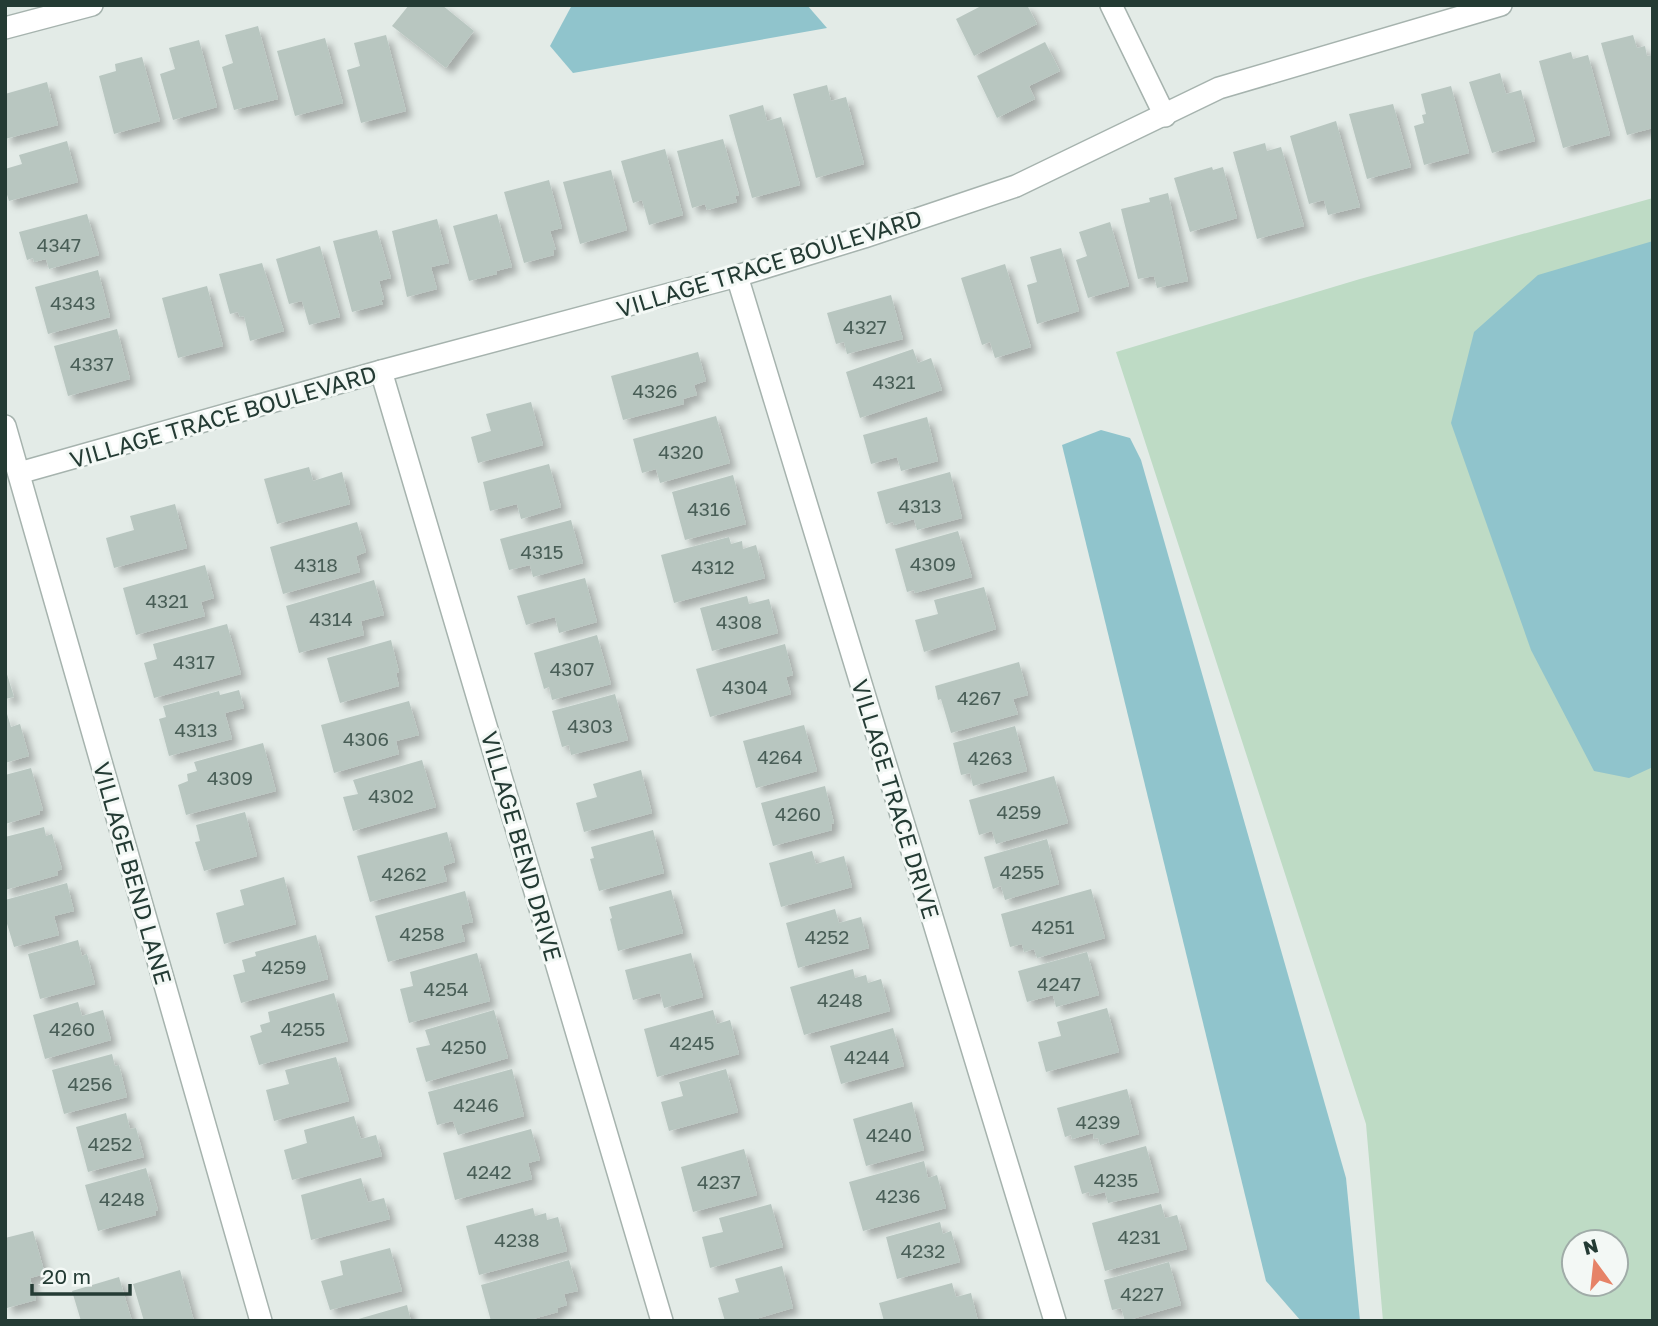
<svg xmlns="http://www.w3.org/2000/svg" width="1658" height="1326" viewBox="0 0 1658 1326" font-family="'Golos Text',sans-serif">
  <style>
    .green { fill: #bedbc5; fill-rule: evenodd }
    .water { fill: #90c4cc }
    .building { fill: #b8c6c0; filter: url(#shadow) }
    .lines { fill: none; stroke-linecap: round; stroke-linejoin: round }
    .street-casing { stroke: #a6b3ae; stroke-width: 24 }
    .street { stroke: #fff; stroke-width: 21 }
    .labels { text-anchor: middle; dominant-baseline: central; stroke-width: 6; stroke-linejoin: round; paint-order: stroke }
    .number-label { font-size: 19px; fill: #495e57 }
    .street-label { font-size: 23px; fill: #243b34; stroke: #f3f8f5 }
  </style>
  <defs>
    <filter id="shadow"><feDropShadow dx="6" dy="6" stdDeviation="3.5" flood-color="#0004"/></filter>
  </defs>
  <rect width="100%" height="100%" fill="#e3ebe7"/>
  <path class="green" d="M 1653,198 L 1653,1321 L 1383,1321 L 1366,1124 L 1116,352 L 1360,279 ZM 1574,1242 L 1616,1242 L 1616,1284 L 1574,1284 Z"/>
  <g class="water">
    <polygon points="572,5 807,5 827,28 573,73 550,46"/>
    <polygon points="1653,241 1653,767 1629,778 1594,771 1531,650 1451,423 1474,332 1538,275"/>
    <polygon points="1101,430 1130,438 1141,460 1346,1178 1360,1321 1301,1321 1266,1281 1062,445"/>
  </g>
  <g class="building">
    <polygon points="409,5 442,5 474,31 446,68 392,26"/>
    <polygon points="983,5 1027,5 1037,24 974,56 956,19"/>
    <polygon points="258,26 278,99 234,110 222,67 233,63 225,35"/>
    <polygon points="386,35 406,111 361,123 347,70 360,66 354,43"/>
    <polygon points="1633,35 1637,48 1645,46 1647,56 1653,55 1653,128 1627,135 1601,43"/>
    <polygon points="325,38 343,103 295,116 277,51"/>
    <polygon points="199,40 217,107 173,120 160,74 175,69 169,48"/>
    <polygon points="1045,42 1060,71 1029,86 1035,99 997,118 977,76"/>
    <polygon points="1571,52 1573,59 1588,55 1610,135 1563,148 1539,61"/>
    <polygon points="142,57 160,121 114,134 99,76 116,71 115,64"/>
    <polygon points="1500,73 1506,94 1521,90 1535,141 1492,153 1469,82"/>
    <polygon points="47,82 58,125 5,139 5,94"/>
    <polygon points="827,85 831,101 846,97 864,164 816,178 793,94"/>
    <polygon points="1451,86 1469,153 1424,165 1414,126 1424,123 1422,115 1426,114 1421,94"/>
    <polygon points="1393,104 1411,167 1367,179 1349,114"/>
    <polygon points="763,105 767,121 781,117 800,185 752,198 729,115"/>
    <polygon points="1336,121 1360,207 1328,215 1324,200 1309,204 1290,136"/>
    <polygon points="723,139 739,195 735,196 737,202 707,210 705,204 692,208 677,151"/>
    <polygon points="67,141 78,182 9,201 5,188 5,169 22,164 19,155"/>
    <polygon points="1265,143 1267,151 1281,147 1304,226 1257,239 1233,152"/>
    <polygon points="665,149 683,215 649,225 642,200 633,203 621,161"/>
    <polygon points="1212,167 1213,170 1223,167 1237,218 1190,232 1174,178"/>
    <polygon points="611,170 627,230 580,244 563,182"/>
    <polygon points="549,180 562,228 550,231 556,250 553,250 554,255 524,263 504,192"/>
    <polygon points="1168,193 1188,281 1157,288 1154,276 1138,279 1121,209 1150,202 1149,198"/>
    <polygon points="87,214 99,255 49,269 46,259 34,262 33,258 27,260 19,232"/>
    <polygon points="497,214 512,267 496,271 497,274 469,281 453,226"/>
    <polygon points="437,219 449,263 431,267 437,289 407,297 392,231"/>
    <polygon points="1110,222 1129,286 1088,298 1076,260 1087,256 1079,232"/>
    <polygon points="377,230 391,278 379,281 384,299 381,300 383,304 352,312 333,241"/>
    <polygon points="320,246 340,317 309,325 302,301 289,304 276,259"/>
    <polygon points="1061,248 1079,311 1037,324 1027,285 1037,282 1030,257"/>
    <polygon points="262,263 284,331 250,341 244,316 240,317 238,312 230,314 219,274"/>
    <polygon points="1005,264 1031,347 995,358 990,342 982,345 961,278"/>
    <polygon points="98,270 110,317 48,334 35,287"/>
    <polygon points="207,286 223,346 178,358 162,298"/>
    <polygon points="891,295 903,339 847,354 844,342 836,344 827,313"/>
    <polygon points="117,329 130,379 68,396 54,346"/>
    <polygon points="913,349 918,363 931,358 942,390 860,418 846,372"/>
    <polygon points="698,352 706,381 694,385 697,395 683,399 684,404 623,420 611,376"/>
    <polygon points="531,402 543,445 478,463 471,437 491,431 486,414"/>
    <polygon points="716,416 730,463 660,483 656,469 642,473 633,439"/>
    <polygon points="927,417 938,461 901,471 897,457 871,464 863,435"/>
    <polygon points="549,464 561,507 521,519 517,504 490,511 483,482"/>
    <polygon points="309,467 313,481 342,472 350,504 277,524 264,479"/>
    <polygon points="950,472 962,518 917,530 914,519 894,525 893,522 886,524 877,492"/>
    <polygon points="733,475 746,524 685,540 672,492"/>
    <polygon points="175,504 187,548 114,568 106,538 134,530 130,516"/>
    <polygon points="571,520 583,563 533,577 530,565 509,570 500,539"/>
    <polygon points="357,522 366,552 356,556 360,572 283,594 270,547"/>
    <polygon points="958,531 972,577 915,593 914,590 907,592 895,549"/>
    <polygon points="729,537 731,544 742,541 743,549 756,545 765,578 674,603 661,555"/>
    <polygon points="205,565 214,598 201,602 205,616 136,635 123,588"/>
    <polygon points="585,578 597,622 559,633 555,617 526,625 517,596"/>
    <polygon points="374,580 384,615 361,621 364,635 299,653 286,606"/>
    <polygon points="984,587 996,629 924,652 915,620 938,614 934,600"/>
    <polygon points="747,596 749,604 769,599 778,633 712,651 700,608"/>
    <polygon points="227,624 241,674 154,698 144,663 157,659 153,644"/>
    <polygon points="597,635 611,684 552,700 549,687 544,689 534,653"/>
    <polygon points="391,640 399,672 396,673 399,686 340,703 327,658"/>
    <polygon points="785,644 793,675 786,677 791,694 710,717 696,669"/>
    <polygon points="1019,662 1028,695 1013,699 1018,714 951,733 941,699 938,700 935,686"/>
    <polygon points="5,668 14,697 5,699"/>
    <polygon points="239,690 244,708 225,713 232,739 169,756 159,719 166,717 163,706 219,691 220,695"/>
    <polygon points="615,694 628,740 571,755 569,745 562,747 552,711"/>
    <polygon points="409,701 419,735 396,741 399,754 334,773 321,725"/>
    <polygon points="7,714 11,727 20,724 29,756 5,763 5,715"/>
    <polygon points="804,725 817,771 756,788 743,741"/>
    <polygon points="1015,726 1027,771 973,786 970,773 961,775 953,743"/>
    <polygon points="263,743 276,791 186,815 178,785 188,781 187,774 197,771 194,762"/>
    <polygon points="422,760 436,807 353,831 343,797 358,794 353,780"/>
    <polygon points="31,768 43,810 39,811 40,814 5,824 5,775"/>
    <polygon points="641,770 652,813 584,832 576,803 597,797 593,784"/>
    <polygon points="1054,776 1068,823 996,844 992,831 979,835 969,800"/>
    <polygon points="825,786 834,823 831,824 832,830 773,846 761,803"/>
    <polygon points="245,812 257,856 204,871 195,842 200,841 196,825"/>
    <polygon points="44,827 46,836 52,834 62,869 57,871 58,875 5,890 5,837"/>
    <polygon points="653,830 664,873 599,891 590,859 594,858 591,847"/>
    <polygon points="447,832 455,862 443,866 447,881 370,902 357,856"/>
    <polygon points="1047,839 1059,884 1005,900 1001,886 993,889 984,857"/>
    <polygon points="812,851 816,864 844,856 852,887 781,907 769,863"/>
    <polygon points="284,877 296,924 224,944 216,913 244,905 240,890"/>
    <polygon points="67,883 74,911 54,916 59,935 14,947 5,917 5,900"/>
    <polygon points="1091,889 1105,938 1037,958 1034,949 1024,952 1022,944 1010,947 1001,914"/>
    <polygon points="671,890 683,933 618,951 610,919 612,918 609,907"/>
    <polygon points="465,891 473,922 461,925 465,941 388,962 375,916"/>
    <polygon points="835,909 839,923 861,917 869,948 798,968 786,923"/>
    <polygon points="316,935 328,979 241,1003 233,975 245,972 242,960 256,956 255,952"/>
    <polygon points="78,940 82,956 87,954 95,984 40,999 28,954"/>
    <polygon points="1087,952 1099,995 1056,1007 1053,995 1027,1002 1018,971"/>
    <polygon points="477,953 490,1001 409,1023 400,989 413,986 410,972"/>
    <polygon points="691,953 703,997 664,1008 660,993 633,1000 625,970"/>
    <polygon points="853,969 855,978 866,975 868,983 881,979 890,1011 804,1035 790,987"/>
    <polygon points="334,993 348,1041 259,1065 250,1036 262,1032 260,1025 270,1022 268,1012"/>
    <polygon points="78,1002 82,1016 103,1010 111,1040 45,1059 33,1015"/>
    <polygon points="1107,1008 1119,1052 1046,1072 1038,1042 1061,1036 1057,1022"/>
    <polygon points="494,1010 508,1058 426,1082 416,1048 430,1045 425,1030"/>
    <polygon points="713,1010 717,1024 730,1020 739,1054 657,1077 644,1029"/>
    <polygon points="893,1028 904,1066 841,1084 830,1046"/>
    <polygon points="112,1054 115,1066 119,1065 127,1097 64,1114 52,1070"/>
    <polygon points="336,1057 349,1101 274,1121 266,1090 289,1084 285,1070"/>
    <polygon points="512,1069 524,1116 458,1135 453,1121 437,1125 428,1092"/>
    <polygon points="726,1069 738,1112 669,1131 661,1102 683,1096 679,1082"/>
    <polygon points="1127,1089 1139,1134 1100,1145 1098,1138 1094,1139 1093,1133 1072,1139 1071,1135 1065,1137 1057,1108"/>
    <polygon points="912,1102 924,1150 866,1166 853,1119"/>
    <polygon points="126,1113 130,1129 136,1128 144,1157 88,1172 76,1127"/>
    <polygon points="354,1116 361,1139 376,1135 382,1156 292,1180 284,1150 307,1143 304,1130"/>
    <polygon points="531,1129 540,1160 528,1163 532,1179 455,1200 443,1153"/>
    <polygon points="1146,1146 1159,1192 1108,1203 1105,1192 1090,1196 1089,1192 1082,1194 1074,1166"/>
    <polygon points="744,1149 757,1195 693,1212 681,1167"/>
    <polygon points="924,1161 928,1178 937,1175 946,1208 863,1231 849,1182"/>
    <polygon points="146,1168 158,1210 155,1211 156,1215 98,1231 85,1185"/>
    <polygon points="361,1178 368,1202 384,1198 390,1219 311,1240 301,1195"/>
    <polygon points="771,1204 783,1247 710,1268 702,1237 723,1232 719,1218"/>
    <polygon points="1161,1204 1165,1218 1177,1215 1187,1249 1105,1271 1092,1223"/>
    <polygon points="533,1208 535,1216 546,1213 547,1220 558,1217 567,1251 479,1275 466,1226"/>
    <polygon points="940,1222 943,1234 951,1231 960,1262 897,1279 886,1237"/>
    <polygon points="33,1231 45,1274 30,1278 36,1300 7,1308 5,1300 5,1238"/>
    <polygon points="390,1248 402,1291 330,1310 321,1281 343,1275 340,1261"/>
    <polygon points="569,1260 578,1291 564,1294 567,1305 557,1308 558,1312 526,1321 491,1321 481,1285"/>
    <polygon points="1169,1262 1181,1305 1125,1321 1121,1308 1112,1310 1104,1280"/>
    <polygon points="782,1266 793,1308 749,1321 725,1321 718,1298 739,1292 735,1279"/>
    <polygon points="180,1270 194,1321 144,1321 133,1284"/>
    <polygon points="119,1277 132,1321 81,1321 72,1291"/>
    <polygon points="952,1283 956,1297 971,1293 978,1321 884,1321 879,1303"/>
    <polygon points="407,1305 411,1321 355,1321 355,1320"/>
  </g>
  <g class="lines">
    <g class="street-casing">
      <g id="street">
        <polyline points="1111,5 1165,116"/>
        <polyline points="5,28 92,5"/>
        <polyline points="737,276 1055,1321"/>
        <polyline points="381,371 662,1321"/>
        <polyline points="5,426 261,1321"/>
        <polyline points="19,473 381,371 737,276 864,237 1016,186 1219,88 1501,5"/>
      </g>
    </g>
    <use href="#street" class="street"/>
  </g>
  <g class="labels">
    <g class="number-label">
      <text x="59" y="244">4347</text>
      <text x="73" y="302">4343</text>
      <text x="865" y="326">4327</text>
      <text x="92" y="363">4337</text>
      <text x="894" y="381">4321</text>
      <text x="655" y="390">4326</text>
      <text x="681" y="451">4320</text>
      <text x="920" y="505">4313</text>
      <text x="709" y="508">4316</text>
      <text x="542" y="551">4315</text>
      <text x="933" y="563">4309</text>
      <text x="316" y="564">4318</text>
      <text x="713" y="566">4312</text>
      <text x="167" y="600">4321</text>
      <text x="331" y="618">4314</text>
      <text x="739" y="621">4308</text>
      <text x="194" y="661">4317</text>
      <text x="572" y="668">4307</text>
      <text x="745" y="686">4304</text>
      <text x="979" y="697">4267</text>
      <text x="590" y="725">4303</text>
      <text x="196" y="729">4313</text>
      <text x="366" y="738">4306</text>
      <text x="780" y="756">4264</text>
      <text x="990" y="757">4263</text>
      <text x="230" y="777">4309</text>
      <text x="391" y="795">4302</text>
      <text x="1019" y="811">4259</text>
      <text x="798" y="813">4260</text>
      <text x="1022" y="871">4255</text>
      <text x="404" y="873">4262</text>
      <text x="1053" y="926">4251</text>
      <text x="422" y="933">4258</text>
      <text x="827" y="936">4252</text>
      <text x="284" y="966">4259</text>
      <text x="1059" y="983">4247</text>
      <text x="446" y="988">4254</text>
      <text x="840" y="999">4248</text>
      <text x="72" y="1028">4260</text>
      <text x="303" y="1028">4255</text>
      <text x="692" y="1042">4245</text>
      <text x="464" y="1046">4250</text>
      <text x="867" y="1056">4244</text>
      <text x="90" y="1083">4256</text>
      <text x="476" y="1104">4246</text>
      <text x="1098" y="1121">4239</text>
      <text x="889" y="1134">4240</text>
      <text x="110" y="1143">4252</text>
      <text x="489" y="1171">4242</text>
      <text x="1116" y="1179">4235</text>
      <text x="719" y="1181">4237</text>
      <text x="898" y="1195">4236</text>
      <text x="122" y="1198">4248</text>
      <text x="1139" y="1236">4231</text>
      <text x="517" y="1239">4238</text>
      <text x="923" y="1250">4232</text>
      <text x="1142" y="1293">4227</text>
    </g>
    <g class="street-label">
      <text transform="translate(769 263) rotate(-17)">VILLAGE TRACE BOULEVARD</text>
      <text transform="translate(223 416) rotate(-16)">VILLAGE TRACE BOULEVARD</text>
      <text transform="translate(896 799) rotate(73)">VILLAGE TRACE DRIVE</text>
      <text transform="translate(522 846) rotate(74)">VILLAGE BEND DRIVE</text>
      <text transform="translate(133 873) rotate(74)">VILLAGE BEND LANE</text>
    </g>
  </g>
  <rect width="1658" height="1326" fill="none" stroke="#243b34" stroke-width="14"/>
  <g transform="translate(1595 1263) rotate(345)"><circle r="33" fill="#f3f8f5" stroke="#a0aca8" stroke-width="2"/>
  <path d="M0-5L12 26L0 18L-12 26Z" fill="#e68367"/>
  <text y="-10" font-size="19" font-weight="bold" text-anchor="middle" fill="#243b34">N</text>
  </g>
  <path d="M32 1284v10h98v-10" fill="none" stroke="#243b34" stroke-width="3.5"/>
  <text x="42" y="1284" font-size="21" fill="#243b34" stroke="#f3f8f5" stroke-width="5" paint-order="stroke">20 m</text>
</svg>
